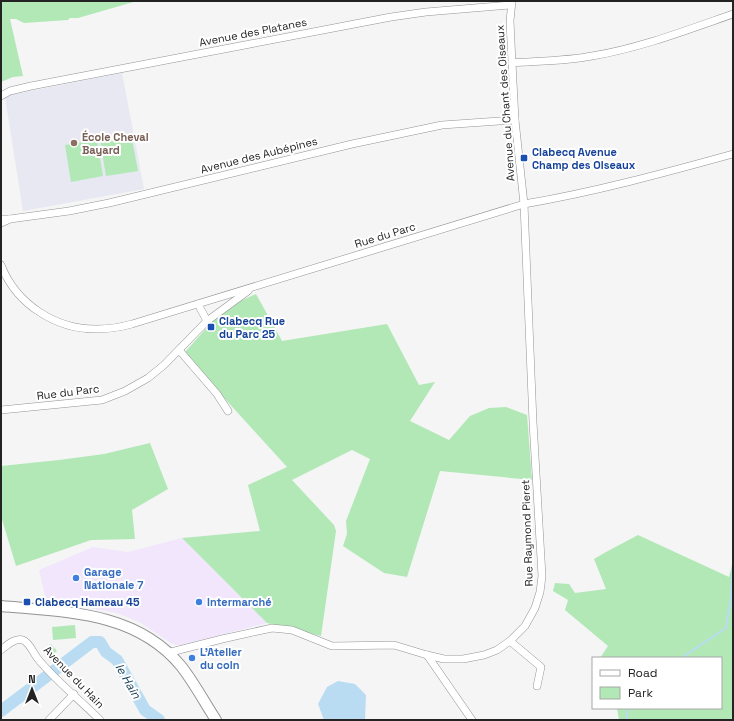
<svg xmlns="http://www.w3.org/2000/svg" width="734" height="721" viewBox="0 0 734 721" font-family="'Space Grotesk',sans-serif">
  <style>
    .commercial { fill: #f1e6fb }
    .built { fill: #e7e8f1 }
    .green { fill: #b1e8b6 }
    .water { fill: #b9dcf2 }
    .lines { fill: none; stroke-linecap: round; stroke-linejoin: round }
    .stream { stroke: #b9dcf2; stroke-width: 2 }
    .river { stroke: #b9dcf2; stroke-width: 12 }
    .street-casing { stroke: #929394; stroke-width: 8 }
    .secondary-casing { stroke: #929394; stroke-width: 12 }
    .street { stroke: #fff; stroke-width: 7 }
    .secondary { stroke: #fff; stroke-width: 10 }
    .education-dot { fill: #8d6e63; stroke: #fff; stroke-width: 1.5 }
    .transit-dot { fill: #1a4fb4; stroke: #fff; stroke-width: 1.5 }
    .shop-dot { fill: #3f7fe0; stroke: #fff; stroke-width: 1.5 }
    .labels { text-anchor: middle; dominant-baseline: central; stroke-width: 4; stroke-linejoin: round; paint-order: stroke }
    .street-label { font-size: 11px; fill: #232323; stroke: #fff }
    .education-label { font-size: 11px; font-weight: bold; fill: #785e54; stroke: #fff; text-anchor: start }
    .transit-label { font-size: 11px; font-weight: bold; fill: #164399; stroke: #fff; text-anchor: start }
    .shop-label { font-size: 11px; font-weight: bold; fill: #366cbe; stroke: #fff; text-anchor: start }
    .water-label { font-size: 12px; font-style: italic; fill: #1c455b; stroke: #fff }
  </style>
  <rect width="100%" height="100%" fill="#f5f5f6"/>
  <polygon class="commercial" points="182,538 267,623 181,645 176,645 171,643 139,622 117,613 46,600 39,570 93,547 128,552"/>
  <polygon class="built" points="122,73 144,189 23,211 5,97 10,95"/>
  <g class="green">
    <polygon points="1,1 137,1 78,18 70,18 68,20 24,23 16,19 10,19 23,76 13,77 1,82"/>
    <polygon points="131,134 138,171 106,176 100,140"/>
    <polygon points="97,140 103,176 71,182 65,145"/>
    <polygon points="256,294 282,341 387,324 419,385 435,382 410,421 449,440 470,416 489,408 506,407 527,415 532,480 440,471 407,577 384,573 343,546 347,534 346,521 370,459 352,450 292,480 334,525 336,531 321,636 267,623 182,538 260,531 248,485 287,467 227,401 185,352 211,323 238,302"/>
    <polygon points="150,443 168,489 132,510 135,539 91,540 16,566 1,516 1,466 59,460 104,454"/>
    <polygon points="638,535 729,577 733,562 733,720 619,720 617,708 721,708 721,658 600,658 608,646 565,610 568,600 553,591 555,583 569,584 575,593 606,589 594,559 606,552"/>
    <polygon points="75,625 76,638 53,640 52,627"/>
    <polygon points="51,644 57,651 49,657 43,651"/>
  </g>
  <polygon class="water" points="338,681 355,684 366,695 365,720 324,720 318,704 327,687"/>
  <g class="lines">
    <g class="stream">
      <polyline points="681,658 726,628 731,597 733,563"/>
      <polyline points="626,720 628,708"/>
    </g>
    <polyline class="river" points="1,711 92,642 100,642 106,652 117,660 145,710 159,720"/>
    <g class="street-casing">
      <g id="street">
        <path d="M 512,63 C 538,61 566,61 592,56 C 640,48 687,30 733,14"/>
        <polyline points="1,96 10,91 31,86 391,17 426,12 511,5"/>
        <polyline points="1,219 10,219 1,223"/>
        <polyline points="10,219 69,211 109,203 352,144 442,125 515,120"/>
        <path d="M 1,265 C 16,304 56,330 98,329 C 110,329 121,327 132,324 L 524,204 C 595,192 664,173 733,154"/>
        <polyline points="198,304 207,321"/>
        <polyline points="179,350 217,394 228,411"/>
        <polyline points="1,410 102,400 125,391 148,378 164,365 207,321 248,291"/>
        <polyline points="510,641 541,667 537,686"/>
        <path d="M 1,650 C 6,646 15,637 23,640 C 30,643 33,653 38,659 C 56,681 80,700 100,720"/>
        <polyline points="167,653 222,639 272,628 292,630 332,646 394,645 427,655 444,659 463,659 484,655 497,650 510,641 525,626 535,608 540,592 542,576 533,422 524,204 515,120 512,63 510,21 512,1"/>
        <polyline points="427,655 434,665 472,720"/>
        <polyline points="49,720 74,694"/>
      </g>
    </g>
    <g class="secondary-casing">
      <path id="secondary" d="M 1,606 C 65,612 136,611 181,666 C 193,681 205,703 216,720"/>
    </g>
    <use href="#street" class="street"/>
    <use href="#secondary" class="secondary"/>
  </g>
  <circle class="education-dot" cx="74" cy="143" r="4"/>
  <g class="transit-dot">
    <rect x="520" y="154" width="8" height="8" rx="2"/>
    <rect x="207" y="323" width="8" height="8" rx="2"/>
    <rect x="23" y="598" width="8" height="8" rx="2"/>
  </g>
  <g class="shop-dot">
    <circle cx="76" cy="578" r="4"/>
    <circle cx="199" cy="602" r="4"/>
    <circle cx="192" cy="658" r="4"/>
  </g>
  <g class="labels">
    <g class="street-label">
      <text transform="translate(253 32) rotate(-11)">Avenue des Platanes</text>
      <text transform="translate(505 103) rotate(-94)">Avenue du Chant des Oiseaux</text>
      <text transform="translate(259 155) rotate(-14)">Avenue des Aubépines</text>
      <text transform="translate(385 235) rotate(-17)">Rue du Parc</text>
      <text transform="translate(68 392) rotate(-7)">Rue du Parc</text>
      <text transform="translate(527 533) rotate(-92)">Rue Raymond Pieret</text>
      <text transform="translate(74 677) rotate(46)">Avenue du Hain</text>
    </g>
    <g class="education-label">
      <text x="82" y="137">École Cheval<tspan x="82" dy="13">Bayard</tspan></text>
    </g>
    <g class="transit-label">
      <text x="532" y="152">Clabecq Avenue<tspan x="532" dy="13">Champ des Oiseaux</tspan></text>
      <text x="219" y="321">Clabecq Rue<tspan x="219" dy="13">du Parc 25</tspan></text>
      <text x="35" y="602">Clabecq Hameau 45</text>
    </g>
    <g class="shop-label">
      <text x="84" y="572">Garage<tspan x="84" dy="13">Nationale 7</tspan></text>
      <text x="207" y="602">Intermarché</text>
      <text x="200" y="652">L'Atelier<tspan x="200" dy="13">du coin</tspan></text>
    </g>
    <g class="water-label">
      <text transform="translate(128 681) rotate(60)">le Hain</text>
    </g>
  </g>
  <rect width="734" height="721" fill="none" stroke="#232323" stroke-width="4"/>
  <rect x="592" y="657" width="130" height="52" fill="#ffffff" stroke="#a7a7a7"/>
  <rect x="600" y="670" width="20" height="6" fill="#ffffff" stroke="#a7a7a7"/>
  <text x="628" y="677" font-size="12" fill="#232323">Road</text>
  <rect x="600" y="687" width="20" height="12" fill="#b1e8b6" stroke="#a7a7a7"/>
  <text x="628" y="697" font-size="12" fill="#232323">Park</text>
  <g transform="translate(32 689)" stroke="#ffffff" stroke-width="3" paint-order="stroke">
  <path d="M0-3L7 15L0 10L-7 15Z" fill="#232323"/>
  <text y="-6" font-size="11" font-weight="bold" text-anchor="middle" fill="#232323">N</text>
  </g>
</svg>
